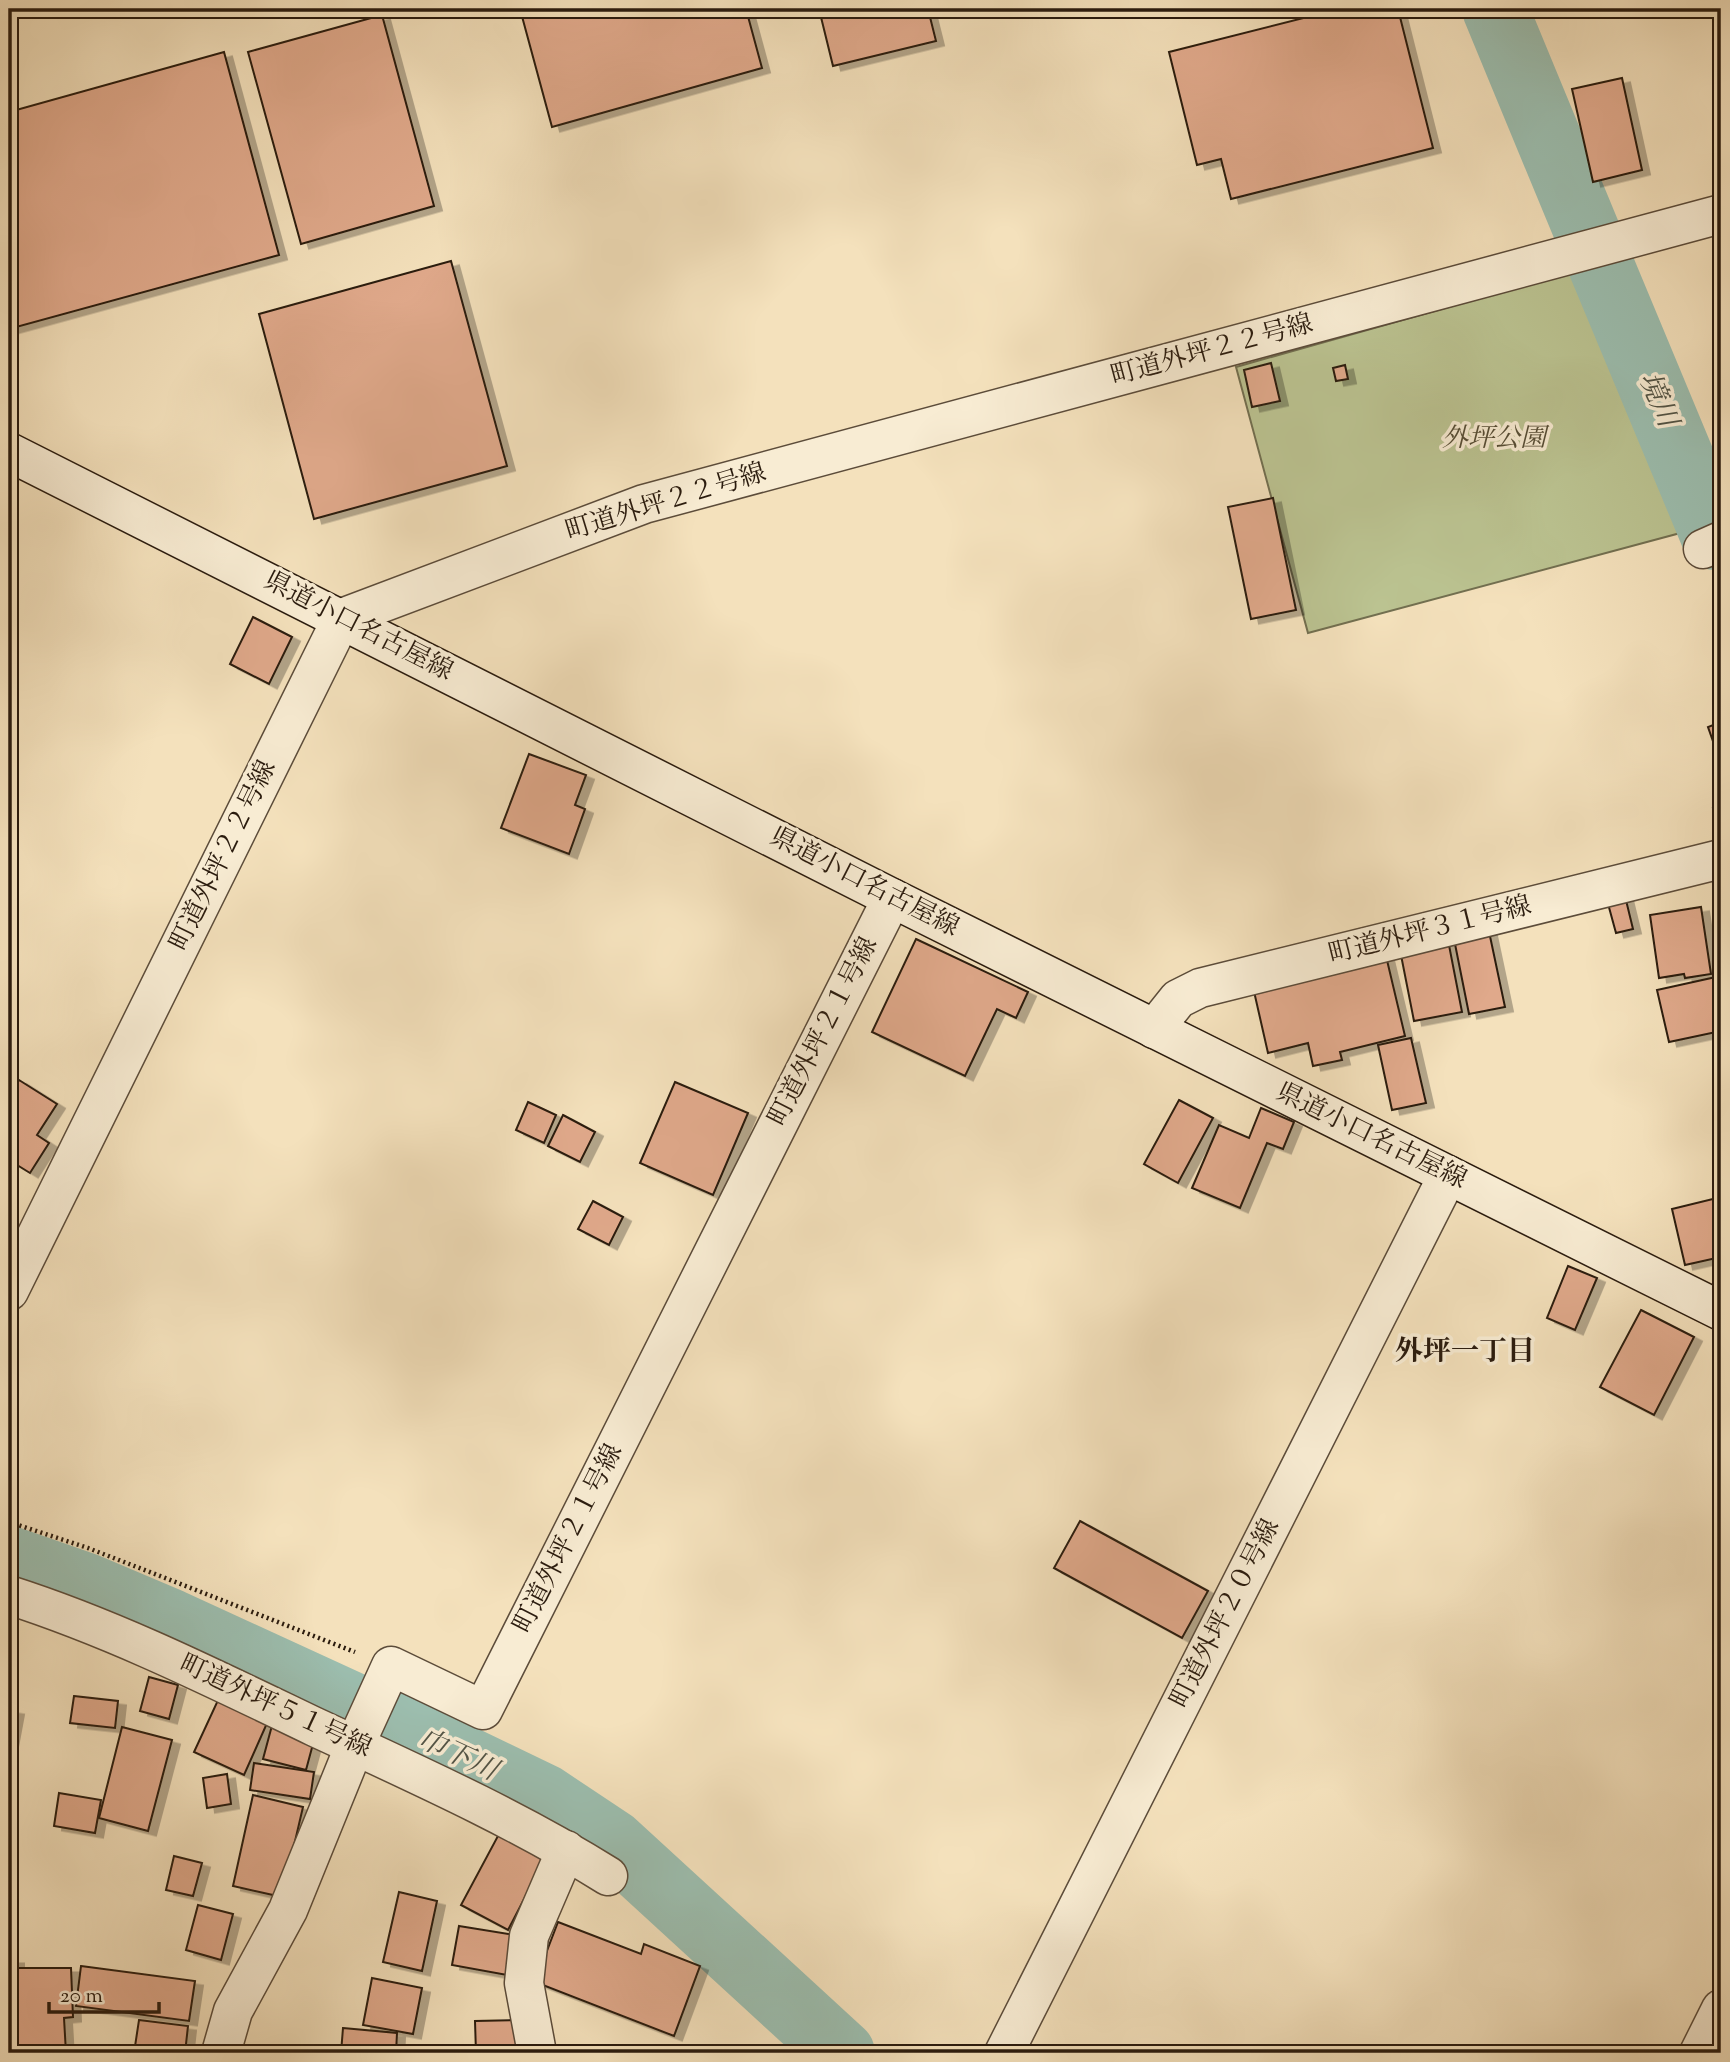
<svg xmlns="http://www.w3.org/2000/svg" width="1730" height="2062" viewBox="0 0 1730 2062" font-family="'Sorts Mill Goudy','Noto Serif JP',serif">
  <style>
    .green { fill: #bbc391; stroke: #726f50; stroke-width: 2 }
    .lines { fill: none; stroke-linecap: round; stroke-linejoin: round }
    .river { stroke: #9cbeaf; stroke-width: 66 }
    .building { fill: #e0a98b; stroke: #2a1b0e; stroke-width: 2; filter: url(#shadow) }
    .minor-casing { stroke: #5c4c3a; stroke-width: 41 }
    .secondary-casing { stroke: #2a1b0e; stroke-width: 41 }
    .path { stroke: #2a1b0e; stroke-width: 4.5; stroke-dasharray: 2 3.5; stroke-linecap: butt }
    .minor { stroke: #f8ecd3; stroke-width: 38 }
    .secondary { stroke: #f8ecd3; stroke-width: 38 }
    .labels { text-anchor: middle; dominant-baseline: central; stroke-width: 7; stroke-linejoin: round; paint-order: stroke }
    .street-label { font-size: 26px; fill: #2a1b0e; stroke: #f8ecd3 }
    .park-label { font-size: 26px; font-style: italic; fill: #564d35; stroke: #f8ecd3 }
    .water-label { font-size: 28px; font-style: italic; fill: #525446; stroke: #f8ecd3 }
    .neighbourhood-label { font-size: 28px; font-weight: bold; fill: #2a1b0e; stroke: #f8ecd3 }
  </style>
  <defs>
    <filter id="shadow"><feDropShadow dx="8" dy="4.5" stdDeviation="0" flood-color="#0004"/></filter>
  </defs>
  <rect width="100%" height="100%" fill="#f4e1bc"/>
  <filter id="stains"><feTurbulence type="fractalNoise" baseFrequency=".00286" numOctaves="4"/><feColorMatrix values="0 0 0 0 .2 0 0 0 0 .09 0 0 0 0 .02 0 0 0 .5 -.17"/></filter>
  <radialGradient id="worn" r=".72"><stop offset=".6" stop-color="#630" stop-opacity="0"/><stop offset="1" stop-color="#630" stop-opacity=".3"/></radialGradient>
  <polygon class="green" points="1576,271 1684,532 1308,633 1236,367"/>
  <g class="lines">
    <g class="river">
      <polyline points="1495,9 1588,234"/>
      <polyline points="1600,263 1714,537"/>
      <polyline points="9,1559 86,1586 171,1622 378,1717 544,1797 613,1843 842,2053"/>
    </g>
  </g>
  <g class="building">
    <polygon points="520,9 746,9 762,68 552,127"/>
    <polygon points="819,9 928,9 936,41 833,66"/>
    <polygon points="1339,9 1398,9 1433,148 1231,199 1221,159 1197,165 1169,52"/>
    <polygon points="382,15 434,206 301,244 248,52"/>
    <polygon points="224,52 279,255 9,329 9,112"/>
    <polygon points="1622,78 1642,170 1593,182 1572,89"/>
    <polygon points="451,261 507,466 314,519 259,314"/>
    <polygon points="1271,363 1280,401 1252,407 1244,370"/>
    <polygon points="1345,365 1348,379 1336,381 1333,368"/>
    <polygon points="1273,498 1296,610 1251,619 1228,507"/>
    <polygon points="253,617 292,637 269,684 230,664"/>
    <polygon points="1721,722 1721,764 1708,727"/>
    <polygon points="529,754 586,775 575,805 585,809 569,854 501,828"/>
    <polygon points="1721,805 1721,834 1713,808"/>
    <polygon points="1625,896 1633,929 1616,933 1607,900"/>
    <polygon points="1701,907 1711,974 1685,978 1684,974 1659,978 1650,915"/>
    <polygon points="1487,922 1505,1007 1469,1014 1452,929"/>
    <polygon points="916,939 1028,992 1016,1018 997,1009 965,1076 872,1032"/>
    <polygon points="1448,940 1462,1012 1414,1021 1400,950"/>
    <polygon points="1386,956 1405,1036 1340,1052 1342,1060 1313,1066 1308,1043 1268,1053 1253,987"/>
    <polygon points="1716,977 1721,1001 1721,1031 1669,1042 1657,990"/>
    <polygon points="1411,1038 1426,1103 1392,1110 1378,1045"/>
    <polygon points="19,1080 57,1104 37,1135 49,1143 30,1173 9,1160 9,1096"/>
    <polygon points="675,1082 748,1113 713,1195 640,1163"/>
    <polygon points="1179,1100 1213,1118 1178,1183 1144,1164"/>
    <polygon points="528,1102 556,1115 544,1143 516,1130"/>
    <polygon points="1261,1108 1294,1122 1283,1149 1267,1143 1240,1208 1192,1188 1219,1125 1249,1138"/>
    <polygon points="563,1115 595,1132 580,1162 548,1146"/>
    <polygon points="1721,1197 1721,1257 1685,1265 1672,1209"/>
    <polygon points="593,1201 623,1217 609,1245 578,1229"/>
    <polygon points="1568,1266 1597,1278 1575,1330 1547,1318"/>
    <polygon points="1641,1310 1694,1337 1654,1415 1600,1387"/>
    <polygon points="1080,1521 1208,1591 1182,1638 1054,1568"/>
    <polygon points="149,1677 178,1685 169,1719 140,1711"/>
    <polygon points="74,1696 118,1701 115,1728 70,1723"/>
    <polygon points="219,1698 268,1721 244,1775 194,1752"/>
    <polygon points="9,1709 16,1710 9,1748"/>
    <polygon points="274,1718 317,1729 306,1770 263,1759"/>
    <polygon points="122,1727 172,1740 148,1831 99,1818"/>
    <polygon points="254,1763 314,1772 310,1799 250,1790"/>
    <polygon points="227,1774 231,1804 207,1808 203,1778"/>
    <polygon points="59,1793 101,1800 95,1833 54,1826"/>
    <polygon points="253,1795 303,1807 282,1897 233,1886"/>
    <polygon points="499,1834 545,1859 508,1930 461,1905"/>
    <polygon points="174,1856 202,1863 193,1896 166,1890"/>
    <polygon points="399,1892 437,1901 422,1971 383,1962"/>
    <polygon points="198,1905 233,1914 221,1960 186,1950"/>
    <polygon points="558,1922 641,1954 644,1944 700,1966 674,2036 535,1982"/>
    <polygon points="459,1926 520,1936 513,1976 452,1965"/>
    <rect x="9" y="1959" width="7" height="34"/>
    <polygon points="81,1966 195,1981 189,2021 76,2006"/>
    <polygon points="17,1968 71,1968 73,2017 64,2018 66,2053 17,2053"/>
    <polygon points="372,1978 422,1988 413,2034 363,2025"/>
    <polygon points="139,2020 188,2026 185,2053 134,2053"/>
    <polygon points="517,2020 519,2053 476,2053 475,2021"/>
    <polygon points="343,2028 397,2033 396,2053 341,2053"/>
  </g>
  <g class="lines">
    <g class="minor-casing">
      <g id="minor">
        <polyline points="1703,549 1721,541"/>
        <polyline points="1154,1029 1178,999 1200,988 1721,859"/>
        <polyline points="9,1291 342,618 644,504 1721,214"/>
        <path d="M 9,1595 C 115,1629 215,1679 315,1727 C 414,1773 515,1818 608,1876"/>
        <polyline points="221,2053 233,2011 288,1910 355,1745 391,1666 483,1710 892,898"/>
        <polyline points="537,2053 524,1983 529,1936 566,1850"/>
        <polyline points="1004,2053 1448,1175"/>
        <polyline points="1699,2053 1721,2009"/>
      </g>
    </g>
    <g class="secondary-casing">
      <polyline id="secondary" points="9,452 892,898 1721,1311"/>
    </g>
    <polyline class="path" points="9,1522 88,1548 355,1652"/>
    <use href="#minor" class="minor"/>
    <use href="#secondary" class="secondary"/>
  </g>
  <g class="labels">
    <g class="street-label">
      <text transform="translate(1212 351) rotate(-15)">町道外坪２２号線</text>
      <text transform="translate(666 503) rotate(-17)">町道外坪２２号線</text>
      <text transform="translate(358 627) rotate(27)">県道小口名古屋線</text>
      <text transform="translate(224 856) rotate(-64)">町道外坪２２号線</text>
      <text transform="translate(864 883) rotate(27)">県道小口名古屋線</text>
      <text transform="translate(1430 931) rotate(-14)">町道外坪３１号線</text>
      <text transform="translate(824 1032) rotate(-63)">町道外坪２１号線</text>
      <text transform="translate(1371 1137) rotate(26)">県道小口名古屋線</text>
      <text transform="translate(569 1539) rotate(-63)">町道外坪２１号線</text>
      <text transform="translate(1226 1614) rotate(-63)">町道外坪２０号線</text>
      <text transform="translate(275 1707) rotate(25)">町道外坪５１号線</text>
    </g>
    <g class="park-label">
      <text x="1494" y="439">外坪公園</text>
    </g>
    <g class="water-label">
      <text transform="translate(1657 400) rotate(67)">境川</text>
      <text transform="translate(457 1756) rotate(25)">巾下川</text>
    </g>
    <g class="neighbourhood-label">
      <text x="1465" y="1353">外坪一丁目</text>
    </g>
  </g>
  <rect width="1730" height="2062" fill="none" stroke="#f4e1bc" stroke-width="35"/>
  <rect x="10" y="10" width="1709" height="2041" fill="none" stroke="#2a1b0e" stroke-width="3.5"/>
  <rect x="18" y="18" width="1695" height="2027" fill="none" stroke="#2a1b0e" stroke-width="2"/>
  <path d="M49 2002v10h110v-10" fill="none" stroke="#2a1b0e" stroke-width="3.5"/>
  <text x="60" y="2002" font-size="21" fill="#2a1b0e" stroke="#f8ecd3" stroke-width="5" paint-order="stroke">20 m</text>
  <rect width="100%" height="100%" filter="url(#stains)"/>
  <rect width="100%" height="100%" fill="url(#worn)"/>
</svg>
